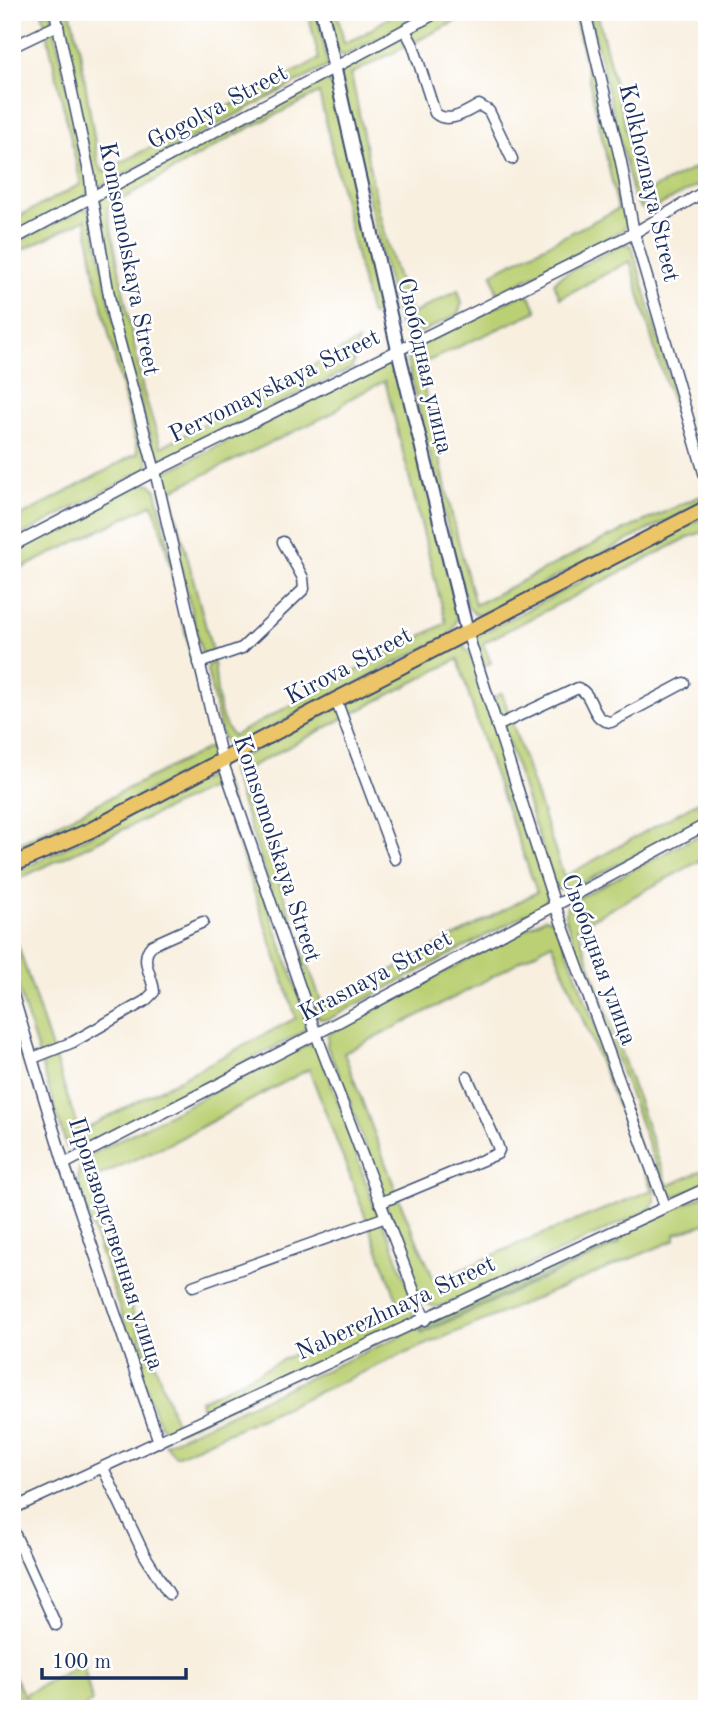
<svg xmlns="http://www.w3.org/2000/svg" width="719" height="1721" viewBox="0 0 719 1721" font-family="'Old Standard TT',serif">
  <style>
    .green { fill: #bbd074; stroke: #6b8069; stroke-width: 2; fill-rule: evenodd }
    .forest { fill: #94b266; stroke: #587062; stroke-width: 2 }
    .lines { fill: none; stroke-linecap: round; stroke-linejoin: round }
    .minor-casing { stroke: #3c4c71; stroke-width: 13 }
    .tertiary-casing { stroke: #3c4c71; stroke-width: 16 }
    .primary-casing { stroke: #3c4c71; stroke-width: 18 }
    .minor { stroke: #fff; stroke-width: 10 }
    .tertiary { stroke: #fff; stroke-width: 12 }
    .primary { stroke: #edc569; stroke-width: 14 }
    .labels { text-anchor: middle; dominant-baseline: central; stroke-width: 5; stroke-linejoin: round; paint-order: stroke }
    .street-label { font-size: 24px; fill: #1b2f5e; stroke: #fff }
  </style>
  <rect width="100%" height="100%" fill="#fff"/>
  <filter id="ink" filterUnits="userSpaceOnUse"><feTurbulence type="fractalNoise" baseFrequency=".0143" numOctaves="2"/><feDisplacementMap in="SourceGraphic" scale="14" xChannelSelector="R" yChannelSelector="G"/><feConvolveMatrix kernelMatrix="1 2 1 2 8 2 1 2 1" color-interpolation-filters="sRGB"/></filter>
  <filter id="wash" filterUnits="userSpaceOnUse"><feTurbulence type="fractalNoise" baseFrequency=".00686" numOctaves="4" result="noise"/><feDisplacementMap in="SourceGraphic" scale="28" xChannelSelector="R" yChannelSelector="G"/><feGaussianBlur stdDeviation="1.57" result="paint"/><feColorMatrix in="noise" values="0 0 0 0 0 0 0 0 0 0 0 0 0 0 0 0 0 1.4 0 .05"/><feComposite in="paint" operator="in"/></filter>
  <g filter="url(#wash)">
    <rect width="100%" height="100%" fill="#f8efdf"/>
    <g class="green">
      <polygon points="42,12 51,12 88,188 88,195 12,237 12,220 81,184"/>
      <polygon points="58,12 70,12 79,45 98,162 103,172 319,59 308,12 317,12 328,66 100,187 96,184 93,174"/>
      <path d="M 326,12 L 337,12 L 344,43 L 361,36 L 397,12 L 427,12 L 344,56 C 329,51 329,26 326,12 Z"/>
      <path d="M 444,12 L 474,12 L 351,74 C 368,153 379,241 412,314 L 458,290 L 462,303 L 458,314 L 418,334 L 406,335 L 401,330 L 397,319 L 339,73 L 343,67 Z"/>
      <polygon points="574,12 580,12 612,142 629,223 621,231 497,294 492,273 618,209"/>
      <polygon points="589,12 597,12 642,194 707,162 707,181 648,211 641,208 634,198"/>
      <polygon points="325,80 329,82 334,91 383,312 371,315 365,293 319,93 235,135 107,208 143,390 161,447 358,341 352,368 165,459 160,459 155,454 116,316 96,202 178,156"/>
      <polygon points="84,208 91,212 131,404 148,461 148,468 12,540 12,521 138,453 96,281 86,219 12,255 12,244"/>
      <polygon points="625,243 632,246 680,415 677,416 657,357 630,261 560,298 554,283 561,276"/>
      <polygon points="525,293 531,298 537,311 419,365 453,520 475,605 598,542 700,496 703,502 481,615 474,613 467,606 407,361 409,352 417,345"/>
      <path d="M 386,362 L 393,364 L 398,371 L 458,615 L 454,628 L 448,636 L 235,746 L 227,745 L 221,733 L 207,669 L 209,664 L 214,663 C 217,686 216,719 233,736 L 446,623 L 385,381 L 349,399 L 333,413 L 170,491 L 213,654 L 206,655 L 201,651 L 163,493 L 164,473 Z"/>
      <path d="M 144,483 L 151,484 L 156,490 L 217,756 L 46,844 L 12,857 L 12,847 L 212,746 L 165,544 L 153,504 L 12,573 L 12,551 C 56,528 98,503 144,483 Z"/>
      <polygon points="707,515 707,537 705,531 689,537 483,643 491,663 484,666 475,637"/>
      <path d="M 461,644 L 467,650 L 475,665 L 548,895 L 545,904 L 329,1019 L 321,1019 L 314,1013 L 306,992 L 231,771 L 238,759 ZM 458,659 L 486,751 L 537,892 L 323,1007 L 240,772 Z"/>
      <polygon points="502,693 564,877 707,797 707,817 577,886 562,889 555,889 494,697"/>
      <polygon points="211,775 220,777 224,783 306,1015 306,1027 302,1033 78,1149 67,1148 12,967 12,927 79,1132 296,1018 237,840 217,785 12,882 12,874"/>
      <polygon points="707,831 707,857 577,927 668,1186 707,1168 707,1183 675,1197 666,1190 657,1169 565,917 567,907 576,899"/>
      <path d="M 545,918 L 552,920 L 559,928 L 655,1189 L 655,1201 L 649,1210 L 440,1307 C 429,1306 425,1304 419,1294 L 378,1185 L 346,1090 L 327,1047 L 328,1034 ZM 552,943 L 652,1190 L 518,1244 L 435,1282 L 401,1204 L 344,1053 L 461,994 Z"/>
      <path d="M 312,1044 L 318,1050 L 326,1067 L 374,1206 L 389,1236 L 415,1305 L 412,1318 L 399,1328 L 181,1430 L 168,1432 L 161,1426 L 156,1416 L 81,1195 C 77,1177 75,1170 88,1156 L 305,1045 ZM 309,1069 L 398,1302 L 200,1401 L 203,1412 L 176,1424 L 155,1364 L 149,1357 L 137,1326 L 89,1180 L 173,1142 Z"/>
      <polygon points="707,1194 707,1223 675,1234 675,1240 399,1356 176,1456 165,1444 419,1327 422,1333 596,1255 620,1243 617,1234"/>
      <polygon points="83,1663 92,1701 81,1709 34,1709 24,1695 12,1702 12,1673 24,1695"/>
    </g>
    <polygon class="forest" points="617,1234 620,1243 422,1333 419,1327"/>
  </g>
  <g filter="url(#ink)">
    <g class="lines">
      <g class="minor-casing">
        <g id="minor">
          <polyline points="55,12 90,177 92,199 113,318 155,471 222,760 316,1034 425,1320"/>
          <polyline points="585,12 621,162 634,233 707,483"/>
          <path d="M 405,30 L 413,45 L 435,113 C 448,125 466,112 479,105 L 489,111 L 512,159"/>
          <polyline points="12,47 58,25"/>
          <polyline points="12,240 438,12"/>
          <polyline points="12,546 155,471 634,233 707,190"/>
          <polyline points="467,632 555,905 665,1206"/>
          <polyline points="199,663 242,648 304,589 303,578 283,542"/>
          <polyline points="336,700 395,859"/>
          <path d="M 497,726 L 578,688 C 595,695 590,721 611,722 L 684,683"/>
          <polyline points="12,992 64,1164 159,1442"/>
          <path d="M 33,1058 L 73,1042 L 145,1001 L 154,992 C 153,975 138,960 152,945 L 203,922"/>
          <polyline points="64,1164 316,1034 707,824"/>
          <polyline points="380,1203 497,1154 499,1150 497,1144 467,1077"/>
          <polyline points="193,1286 386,1217"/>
          <polyline points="103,1468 144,1554 169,1594"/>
          <polyline points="12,1509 707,1188"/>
          <polyline points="12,1528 56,1625"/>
        </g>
      </g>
      <g class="tertiary-casing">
        <polyline id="tertiary" points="322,12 398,350 467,632"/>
      </g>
      <g class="primary-casing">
        <polyline id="primary" points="12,865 91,830 336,700 707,508"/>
      </g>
      <use href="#minor" class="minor"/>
      <use href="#tertiary" class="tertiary"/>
      <use href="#primary" class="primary"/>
    </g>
  </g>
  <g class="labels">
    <g class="street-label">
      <text transform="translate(218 108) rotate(-28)">Gogolya Street</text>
      <text transform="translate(648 183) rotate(77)">Kolkhoznaya Street</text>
      <text transform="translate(128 259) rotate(79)">Komsomolskaya Street</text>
      <text transform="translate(424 366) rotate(77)">Свободная улица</text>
      <text transform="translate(275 387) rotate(-26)">Pervomayskaya Street</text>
      <text transform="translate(349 667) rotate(-28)">Kirova Street</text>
      <text transform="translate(276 849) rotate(72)">Komsomolskaya Street</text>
      <text transform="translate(598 960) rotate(70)">Свободная улица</text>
      <text transform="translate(376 977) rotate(-28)">Krasnaya Street</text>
      <text transform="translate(115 1244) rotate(72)">Производственная улица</text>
      <text transform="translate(396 1309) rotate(-25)">Naberezhnaya Street</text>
    </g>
  </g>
  <rect width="719" height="1721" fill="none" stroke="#fff" stroke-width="42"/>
  <path d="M42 1668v10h144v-10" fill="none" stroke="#1b2f5e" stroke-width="3.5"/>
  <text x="52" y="1668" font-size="21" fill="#1b2f5e" stroke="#ffffff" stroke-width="5" paint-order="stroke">100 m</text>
</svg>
